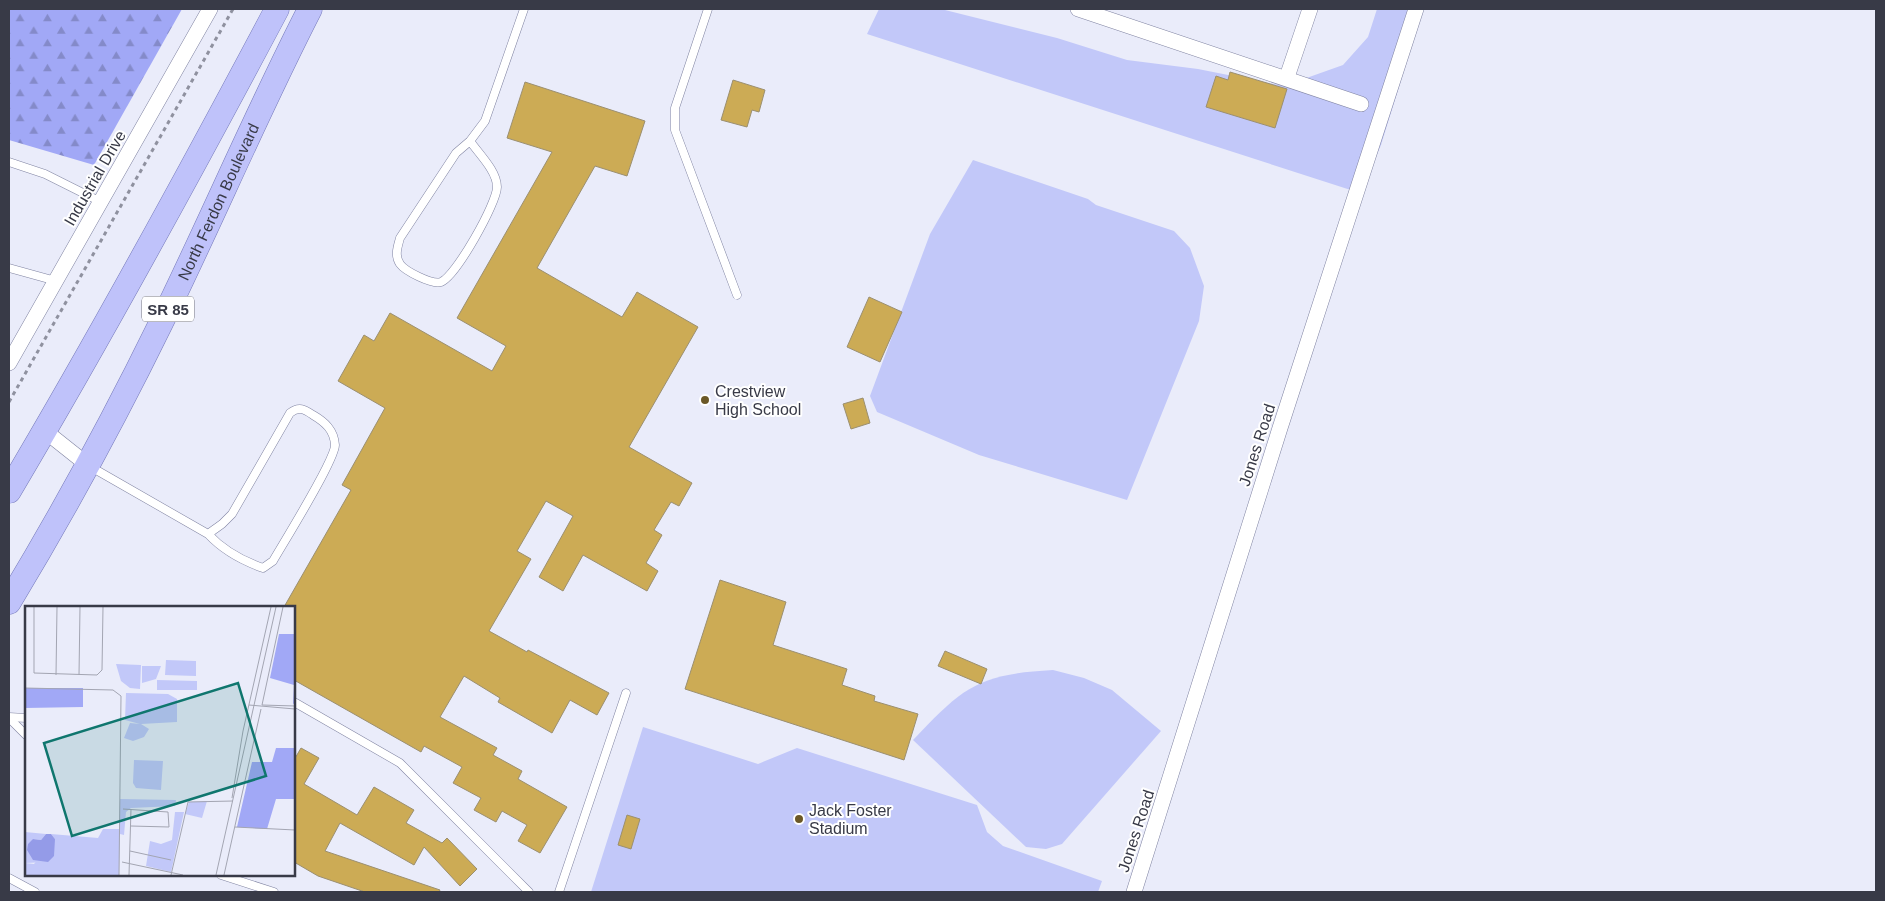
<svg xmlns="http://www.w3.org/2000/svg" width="1885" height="901" viewBox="0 0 1885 901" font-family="Helvetica,sans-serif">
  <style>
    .grass { fill: #c2c8f9 }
    .forest { fill: url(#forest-firs) }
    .building { fill: #ccab55; stroke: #9b8f70 }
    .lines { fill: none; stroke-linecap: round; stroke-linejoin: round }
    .service-casing { stroke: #8084a2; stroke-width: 9 }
    .minor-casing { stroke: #8084a2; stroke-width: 16 }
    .primary-casing { stroke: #7478b9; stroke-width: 25 }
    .path { stroke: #8f919f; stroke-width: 3; stroke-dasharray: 4 4; stroke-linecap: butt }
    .service { stroke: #fff; stroke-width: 8 }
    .minor { stroke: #fff; stroke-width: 15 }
    .primary { stroke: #bfc2fa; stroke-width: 24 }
    .poi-dot { fill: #6b5827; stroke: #fff; stroke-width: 2 }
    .labels { text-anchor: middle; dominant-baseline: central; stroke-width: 4; stroke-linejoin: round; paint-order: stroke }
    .shield { fill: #fff; stroke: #74757e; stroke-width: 1 }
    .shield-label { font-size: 15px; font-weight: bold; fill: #383a47 }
    .street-label { font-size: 16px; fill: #383a47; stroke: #fff }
    .poi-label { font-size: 16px; fill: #383a47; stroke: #fff; text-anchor: start }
    .inset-road { fill: none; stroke: #a3a5b2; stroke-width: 1 }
    .view { fill: #0f766e; fill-opacity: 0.15; stroke: #0f766e; stroke-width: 2.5 }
    .inset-edge { fill: none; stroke: #383a47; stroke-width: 2.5 }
  </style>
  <defs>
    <pattern id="forest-firs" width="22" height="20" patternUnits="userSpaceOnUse" patternTransform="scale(1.25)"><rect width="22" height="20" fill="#a1a8f6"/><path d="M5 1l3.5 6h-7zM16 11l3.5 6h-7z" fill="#848ac9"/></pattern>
  </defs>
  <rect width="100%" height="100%" fill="#eaecfa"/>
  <g class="grass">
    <polygon points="879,9 941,9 1057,38 1127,60 1198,69 1284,86 1343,65 1368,37 1377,9 1423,9 1381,145 1360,193 867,34"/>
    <polygon points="973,160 1088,199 1096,205 1174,231 1190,248 1204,286 1199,321 1127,500 979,455 877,412 870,396 930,234"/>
    <path d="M 1053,670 L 1084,678 L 1112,690 L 1161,731 L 1062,844 L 1046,849 L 1026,847 L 913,740 C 963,687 978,674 1053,670 Z"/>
    <polygon points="643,727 758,764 797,748 977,805 987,832 1003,846 1102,881 1098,892 591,892"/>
  </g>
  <polygon class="forest" points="9,9 182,9 94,165 9,140"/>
  <g class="building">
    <polygon points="1230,72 1287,89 1275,128 1206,107 1216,76 1228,80"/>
    <polygon points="733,80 765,90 759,112 752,110 747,127 721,120"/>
    <polygon points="525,82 645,121 627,176 595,166 537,268 622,317 637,292 698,327 629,447 692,483 679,506 671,502 654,530 662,535 646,563 658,571 647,591 583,555 563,591 539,577 573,516 546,501 517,551 531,559 489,631 527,652 528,650 609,693 597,715 570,700 552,733 498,702 500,698 464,676 440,717 497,748 493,755 522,771 518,779 567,807 540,853 518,841 527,825 502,811 496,822 474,810 481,798 453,783 462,767 424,746 421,752 294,680 294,607 284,607 351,490 342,485 385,408 338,381 364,335 374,341 390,313 492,371 506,346 457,318 552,152 507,138"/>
    <polygon points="869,297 902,312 880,362 847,347"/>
    <polygon points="863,398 870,423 851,429 843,404"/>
    <polygon points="720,580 786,602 773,645 847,669 842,685 875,696 874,701 918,714 904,760 685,689"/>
    <polygon points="945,651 987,669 981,684 938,666"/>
    <polygon points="301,748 319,758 304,784 357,815 374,787 414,810 406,823 442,843 447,838 477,869 460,886 424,847 414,865 340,823 325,851 440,890 439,892 365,892 318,876 294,862 294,760"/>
    <polygon points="627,815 640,819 631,849 618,845"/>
  </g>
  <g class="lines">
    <g class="service-casing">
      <g id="service">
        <polyline points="708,9 675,108 675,130 737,295"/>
        <path d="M 470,141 C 479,154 497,171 497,187 C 497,203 456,276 441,282 C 432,285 405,271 400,264 C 394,255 398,246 400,238 L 456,153 L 470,141 L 485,121 L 524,9"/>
        <polyline points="9,162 45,174 101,202"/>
        <polyline points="9,268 56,281"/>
        <path d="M 91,467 L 208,534 C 222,549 243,561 263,568 L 273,561 C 284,542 335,460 335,445 C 334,430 325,422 313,415 C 304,409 299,406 290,413 L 232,514 L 222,524 L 208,534"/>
        <polyline points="294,702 400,763 529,892"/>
        <polyline points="9,717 26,718"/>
        <polyline points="9,718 26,735"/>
        <polyline points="221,875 274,892"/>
        <polyline points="9,878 35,892"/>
        <polyline points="559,892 626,693"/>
      </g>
    </g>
    <g class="minor-casing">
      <g id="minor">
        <polyline points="1078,9 1361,104"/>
        <polyline points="1287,77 1310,9"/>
        <polyline points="9,363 210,9"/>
        <polyline points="45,431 89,466"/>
        <polyline points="1134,892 1280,428 1416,9"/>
      </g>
    </g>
    <g class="primary-casing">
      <g id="primary">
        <path d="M 9,491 C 103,333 191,171 277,9"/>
        <path id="s1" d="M 9,602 C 64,511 114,419 161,323 C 212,219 257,112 310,9"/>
      </g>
    </g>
    <polyline class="path" points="9,402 233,9"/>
    <use href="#service" class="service"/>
    <use href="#minor" class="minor"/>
    <use href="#primary" class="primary"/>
  </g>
  <g class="poi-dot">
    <circle cx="705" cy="400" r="5"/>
    <circle cx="799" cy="819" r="5"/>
  </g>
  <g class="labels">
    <rect class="shield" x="142" y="296.5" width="52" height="25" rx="4"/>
    <g class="shield-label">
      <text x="168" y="309">SR 85</text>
    </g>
    <g class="street-label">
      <text transform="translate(95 178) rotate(-60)">Industrial Drive</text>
      <text stroke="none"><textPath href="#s1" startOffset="452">North Ferdon Boulevard</textPath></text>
      <text transform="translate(1257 445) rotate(-72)">Jones Road</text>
      <text transform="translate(1136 831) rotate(-72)">Jones Road</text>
    </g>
    <g class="poi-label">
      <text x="715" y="391">Crestview<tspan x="715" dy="18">High School</tspan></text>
      <text x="809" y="810">Jack Foster<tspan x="809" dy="18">Stadium</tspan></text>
    </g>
  </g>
  <g transform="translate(25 606)">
    <rect width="270" height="270" fill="#eaecfa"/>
    <path d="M 141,54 L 171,55 L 171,70 L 140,69 ZM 91,58 L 116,59 L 115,83 L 105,82 L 96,75 ZM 117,60 L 136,60 L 131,73 L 117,77 ZM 101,87 L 143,88 L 152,93 L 152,116 L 116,118 L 124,123 L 119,131 L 108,135 L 99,132 L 105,117 L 115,118 L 100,114 ZM 109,154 L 138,155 L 136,184 L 111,182 L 108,177 ZM 95,193 L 151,194 L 150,200 L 106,202 L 101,206 L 99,229 L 95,228 L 94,269 L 0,269 L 0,257 L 9,258 L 30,233 L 26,228 L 73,232 L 78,223 L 94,223 ZM 182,195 L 177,212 L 160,208 L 164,196 ZM 150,206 L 159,206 L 146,266 L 121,260 L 125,235 L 136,238 L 147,234 Z" fill="#c2c8f9"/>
    <path d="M 254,28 L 270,28 L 270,97 L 268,98 L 269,79 L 245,72 ZM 0,82 L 58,82 L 58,101 L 0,102 ZM 251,142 L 270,142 L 270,193 L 251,193 L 242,223 L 212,221 L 227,156 L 247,156 Z" fill="#a1a8f6"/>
    <path d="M 0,226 L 21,228 L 16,234 L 8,233 L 23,256 L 0,257 Z" fill="#c2c8f9"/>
    <path d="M 132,74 L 172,75 L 172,84 L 132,84 Z" fill="#c2c8f9"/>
    <path d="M 21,228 L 26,228 L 30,233 L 29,250 L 23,256 L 8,254 L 2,244 L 3,238 L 8,233 L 16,234 Z" fill="#949be8"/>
    <path class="inset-road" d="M 9,1 L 9,67 L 72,69 L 77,64 L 78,1M 31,69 L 32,1M 54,69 L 55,1M 0,82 L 88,84 L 96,90 L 94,269M 224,99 L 270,103M 237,99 L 258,1M 237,99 L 270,100M 207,192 L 218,125 L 246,1M 98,203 L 143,206 L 144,221 L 106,220M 210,221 L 270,224M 105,245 L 146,254M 97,256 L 158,269M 104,269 L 106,203M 146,269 L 163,196 L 208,195M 191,269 L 251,1M 199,269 L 236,103"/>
    <path class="view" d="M 213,77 L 241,170 L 47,230 L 19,137 Z"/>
    <rect width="270" height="270" class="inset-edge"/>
  </g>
  <rect width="1885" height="901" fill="none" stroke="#383a47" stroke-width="20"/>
</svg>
